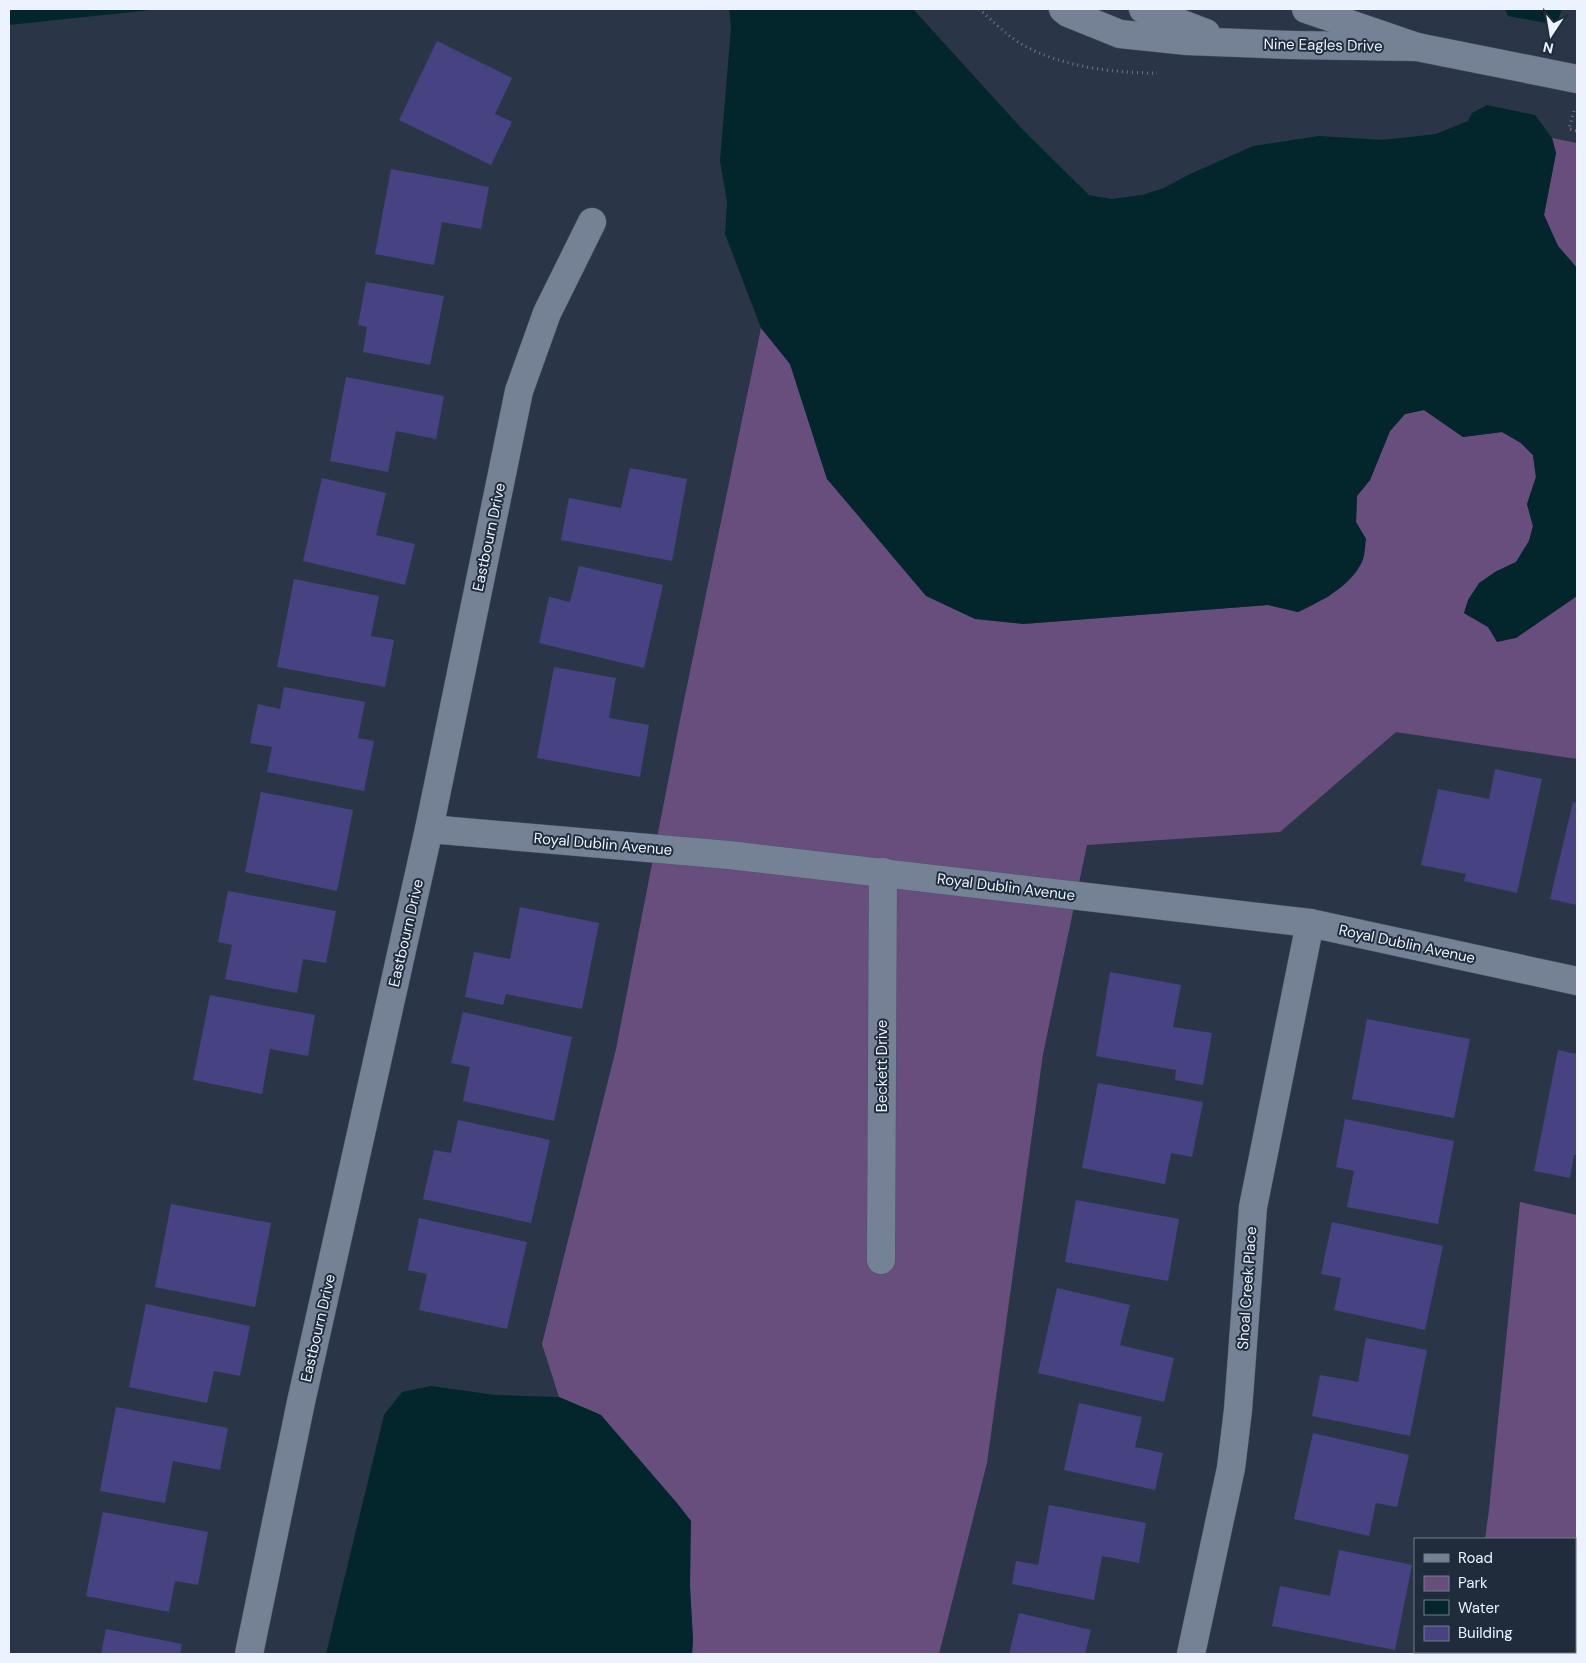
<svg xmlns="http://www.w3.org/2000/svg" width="1586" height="1663" viewBox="0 0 1586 1663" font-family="'DM Sans',sans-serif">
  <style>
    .green { fill: #684e7c }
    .water { fill: #02262b }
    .building { fill: #474382 }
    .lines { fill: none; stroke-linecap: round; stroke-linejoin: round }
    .street-casing { stroke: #4b5564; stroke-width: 29 }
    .path { stroke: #6f7988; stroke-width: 3; stroke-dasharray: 1 4; stroke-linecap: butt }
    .street { stroke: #758296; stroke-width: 28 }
    .labels { text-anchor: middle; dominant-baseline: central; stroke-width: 4; stroke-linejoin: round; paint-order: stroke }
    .street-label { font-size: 15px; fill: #ecf3ff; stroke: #202c3c }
  </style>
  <rect width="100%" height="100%" fill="#2a3647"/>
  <g class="green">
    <polygon points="1552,138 1577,143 1577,268 1558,246 1544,215 1556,153"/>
    <polygon points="761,328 790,364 827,479 1023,624 1268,605 1298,612 1328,597 1350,578 1366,539 1356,522 1357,496 1370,480 1390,431 1405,414 1424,410 1463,437 1502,432 1521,443 1533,455 1536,477 1527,504 1533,526 1529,541 1516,562 1495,572 1464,613 1488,627 1516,638 1577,596 1577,759 1396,732 1280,832 1087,845 1043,1054 987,1463 939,1654 692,1654 693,1640 690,1587 601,1415 559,1397 542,1344 616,1049 680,720"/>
    <polygon points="1520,1202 1577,1215 1577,1654 1467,1654 1467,1652 1575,1652 1575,1539 1485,1539 1489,1510"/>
  </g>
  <g class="water">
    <polygon points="9,9 161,9 9,25"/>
    <path d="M 729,9 L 913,9 L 1024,131 L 1089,195 L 1112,199 L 1142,195 L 1164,188 L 1188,175 L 1253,146 L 1319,136 L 1382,140 L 1436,134 L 1468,121 L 1472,113 L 1487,105 L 1535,115 L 1552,138 L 1556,153 L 1544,215 L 1558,246 L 1577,268 L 1577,596 L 1516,638 L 1497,642 L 1488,627 L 1464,613 L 1468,600 L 1479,583 L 1495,572 L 1516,562 L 1529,541 L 1533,526 L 1527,504 L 1536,477 L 1533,455 L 1521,443 L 1502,432 L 1463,437 L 1424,410 L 1405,414 L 1390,431 L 1370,480 L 1357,496 L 1356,522 L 1366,539 C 1365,546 1365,556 1362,562 C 1350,587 1321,601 1298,612 L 1268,605 L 1023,624 L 975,619 L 926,596 L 827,479 L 790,364 L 761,328 L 725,234 L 727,202 L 720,161 L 731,27 Z"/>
    <polygon points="1505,9 1562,9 1556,25 1508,16"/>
    <polygon points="431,1386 495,1395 559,1397 601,1415 677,1503 691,1521 690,1587 693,1640 692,1654 326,1654 384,1415 402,1392"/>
  </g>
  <g class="building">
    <polygon points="437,41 512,78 495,114 512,122 491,165 399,120"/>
    <polygon points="391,169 489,187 481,229 442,222 434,265 375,254"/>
    <polygon points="366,282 444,296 430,365 363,352 367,327 358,325"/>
    <polygon points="346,377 444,396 436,439 396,431 388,472 330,461"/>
    <polygon points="630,468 687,479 672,561 561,540 569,498 621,508"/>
    <polygon points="322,478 386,493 376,535 415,544 405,585 303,561"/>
    <polygon points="579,566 663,585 644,668 539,643 549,597 570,602"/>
    <polygon points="294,579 379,596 371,636 394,640 385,687 277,667"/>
    <polygon points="554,667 616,678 609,718 649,725 640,777 537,758"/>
    <polygon points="284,687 365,702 358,738 374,741 364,791 267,772 272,747 250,743 258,704 280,709"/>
    <polygon points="1495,769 1542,779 1517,893 1464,881 1466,874 1421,865 1438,789 1489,799"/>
    <polygon points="261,792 353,810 337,891 245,872"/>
    <polygon points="1573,802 1577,803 1577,905 1550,899"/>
    <polygon points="228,891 336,911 326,963 303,959 297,993 225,979 232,945 218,942"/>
    <polygon points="520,907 599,923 582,1009 506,994 503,1005 465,997 474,952 510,959"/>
    <polygon points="1110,972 1181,985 1173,1027 1212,1033 1203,1085 1175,1080 1176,1070 1096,1056"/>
    <polygon points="210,995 315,1015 308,1056 270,1049 262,1094 193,1080"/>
    <polygon points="463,1012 572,1037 554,1121 463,1101 470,1067 451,1063"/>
    <polygon points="1367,1019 1470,1039 1454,1118 1352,1099"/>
    <polygon points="1558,1050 1577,1054 1577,1155 1574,1155 1570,1178 1534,1171"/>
    <polygon points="1098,1083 1203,1102 1192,1157 1171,1153 1165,1184 1082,1168"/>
    <polygon points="1345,1119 1454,1141 1438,1224 1347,1207 1354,1171 1336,1167"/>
    <polygon points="458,1120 550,1140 531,1223 423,1199 434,1150 451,1153"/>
    <polygon points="1076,1200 1179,1219 1168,1281 1065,1262"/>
    <polygon points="171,1204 271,1223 255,1307 155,1287"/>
    <polygon points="419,1218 527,1242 507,1329 419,1310 427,1274 408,1270"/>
    <polygon points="1332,1222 1443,1246 1425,1330 1334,1310 1341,1278 1321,1274"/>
    <polygon points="1057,1288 1130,1305 1120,1345 1174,1358 1164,1402 1038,1373"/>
    <polygon points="146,1304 250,1326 240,1376 214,1371 207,1403 129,1387"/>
    <polygon points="1366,1338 1427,1350 1410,1436 1312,1416 1320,1375 1358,1382"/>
    <polygon points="1079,1403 1142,1417 1135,1447 1163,1453 1155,1490 1064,1470"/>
    <polygon points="116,1407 228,1428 220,1470 173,1461 165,1503 100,1491"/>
    <polygon points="1313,1433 1409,1455 1397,1507 1376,1503 1369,1536 1294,1519"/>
    <polygon points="1049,1505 1146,1523 1139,1563 1102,1556 1094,1600 1012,1584 1016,1561 1038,1565"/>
    <polygon points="103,1512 208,1532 198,1585 175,1581 169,1612 86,1596"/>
    <polygon points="1339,1550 1412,1565 1395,1650 1272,1626 1280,1586 1330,1596"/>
    <polygon points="1019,1613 1091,1630 1085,1654 1009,1654"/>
    <polygon points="106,1629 182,1644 180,1654 101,1654"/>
  </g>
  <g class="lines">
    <g class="street-casing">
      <g id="street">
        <polyline points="1063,9 1068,13 1120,34 1187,41 1292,45 1417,47"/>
        <polyline points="1143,9 1206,33"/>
        <polyline points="1306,9 1417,47 1577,79"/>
        <polyline points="429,829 729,855 1310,923 1577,981"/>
        <polyline points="881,1260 883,872"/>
        <polyline points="249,1654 301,1402 429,829 519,391 547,313 592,222"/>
        <polyline points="1191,1654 1231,1468 1238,1410 1253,1207 1310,923"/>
      </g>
    </g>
    <g class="path">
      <path d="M 979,9 C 993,21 1007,36 1023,45 C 1062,67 1114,73 1157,73"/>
      <polyline points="1574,111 1569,129 1577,131"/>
    </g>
    <use href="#street" class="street"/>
  </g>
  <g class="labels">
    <g class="street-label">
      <text transform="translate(1323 45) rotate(1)">Nine Eagles Drive</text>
      <text transform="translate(489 537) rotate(-78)">Eastbourn Drive</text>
      <text transform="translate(603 844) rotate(5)">Royal Dublin Avenue</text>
      <text transform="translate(1006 887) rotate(7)">Royal Dublin Avenue</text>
      <text transform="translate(406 933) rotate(-77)">Eastbourn Drive</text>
      <text transform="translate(1407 944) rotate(12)">Royal Dublin Avenue</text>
      <text transform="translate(882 1066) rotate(-90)">Beckett Drive</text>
      <text transform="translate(1247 1288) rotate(-86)">Shoal Creek Place</text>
      <text transform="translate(318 1328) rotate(-77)">Eastbourn Drive</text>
    </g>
  </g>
  <rect width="1586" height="1663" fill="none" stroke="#ecf3ff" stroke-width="20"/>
  <rect x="1414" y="1538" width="162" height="115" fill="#202c3c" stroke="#727c8a"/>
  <rect x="1424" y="1554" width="25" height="8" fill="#758296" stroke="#727c8a"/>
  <text x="1458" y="1563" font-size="15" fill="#ecf3ff">Road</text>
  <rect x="1424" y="1576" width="25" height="15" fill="#684e7c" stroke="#727c8a"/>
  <text x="1458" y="1588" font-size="15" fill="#ecf3ff">Park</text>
  <rect x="1424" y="1600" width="25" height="15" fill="#02262b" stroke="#727c8a"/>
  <text x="1458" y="1613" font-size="15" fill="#ecf3ff">Water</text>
  <rect x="1424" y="1626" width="25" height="15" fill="#474382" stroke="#727c8a"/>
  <text x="1458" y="1638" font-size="15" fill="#ecf3ff">Building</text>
  <g transform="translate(1551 35) rotate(192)" stroke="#202c3c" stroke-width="4" paint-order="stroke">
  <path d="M0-4L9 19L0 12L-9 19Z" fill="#ecf3ff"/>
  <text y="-8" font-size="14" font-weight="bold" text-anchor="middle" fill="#ecf3ff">N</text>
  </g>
</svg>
